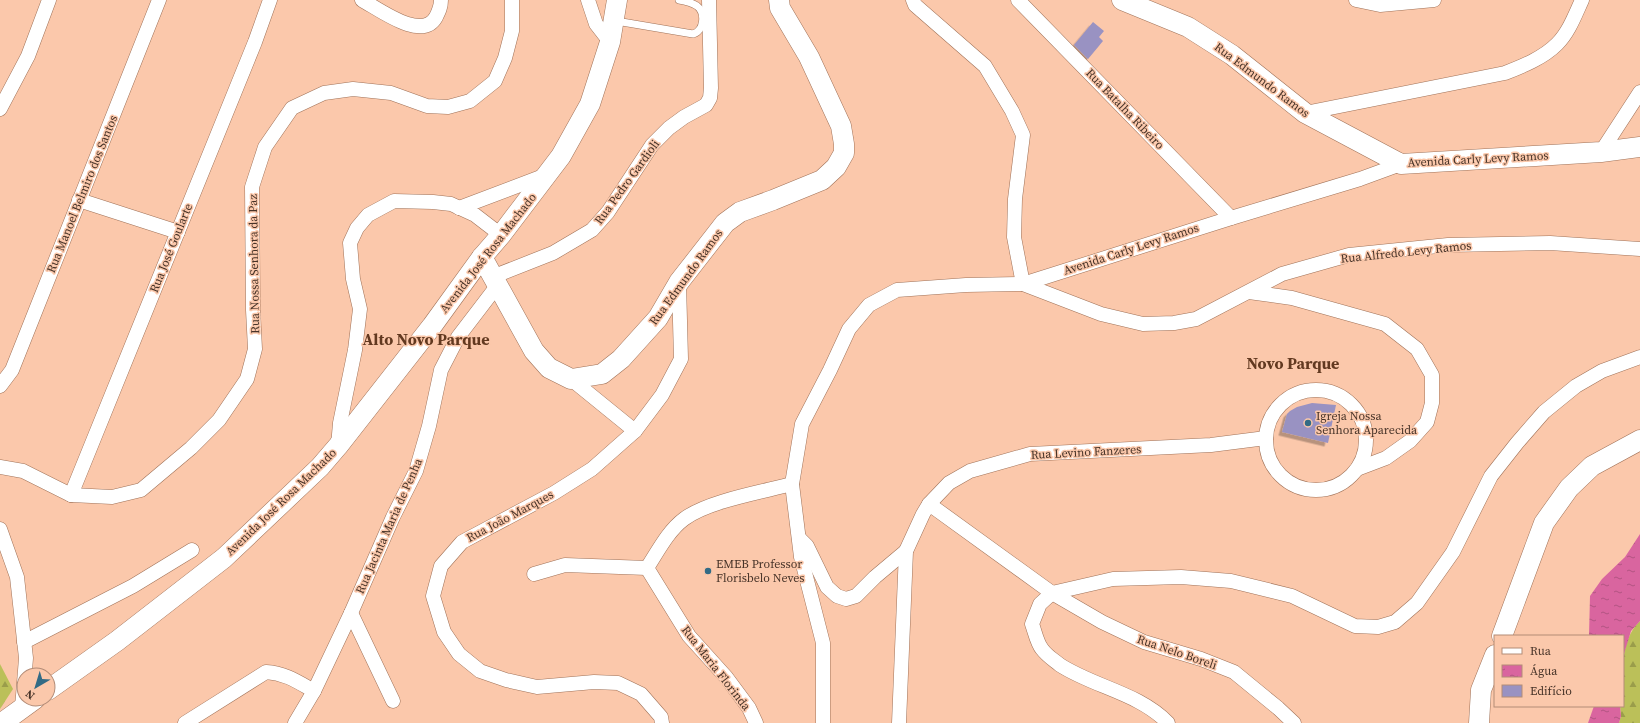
<svg xmlns="http://www.w3.org/2000/svg" width="1640" height="723" viewBox="0 0 1640 723" font-family="'Source Serif 4',serif">
  <style>
    .forest { fill: url(#forest-firs) }
    .water { fill: url(#water-ripples) }
    .building { fill: #9992c2; filter: url(#shadow) }
    .lines { fill: none; stroke-linecap: round; stroke-linejoin: round }
    .lane-casing { stroke: #a07258; stroke-width: 8 }
    .street-casing { stroke: #a07258; stroke-width: 15 }
    .secondary-casing { stroke: #a07258; stroke-width: 21 }
    .lane { stroke: #fff; stroke-width: 7 }
    .street { stroke: #fff; stroke-width: 14 }
    .secondary { stroke: #fff; stroke-width: 20 }
    .poi-dot { fill: #336b85; stroke: #fbc8ab; stroke-width: 1.5 }
    .labels { text-anchor: middle; dominant-baseline: central; stroke-width: 3; stroke-linejoin: round; paint-order: stroke }
    .street-label { font-size: 12px; fill: #473328; stroke: #fbc8ab }
    .poi-label { font-size: 12px; fill: #473328; stroke: #fbc8ab; text-anchor: start }
    .district-label { font-size: 16px; font-weight: bold; fill: #623920; stroke: #fbc8ab }
  </style>
  <defs>
    <pattern id="forest-firs" width="22" height="20" patternUnits="userSpaceOnUse"><rect width="22" height="20" fill="#bbc059"/><path d="M5 1l3.5 6h-7zM16 11l3.5 6h-7z" fill="#9a9d4a"/></pattern>
    <pattern id="water-ripples" width="26" height="14" patternUnits="userSpaceOnUse"><rect width="26" height="14" fill="#d9659f"/><path d="M2 4q2-2 4 0t4 0M15 11q2-2 4 0t4 0" fill="none" stroke="#b25482"/></pattern>
    <filter id="shadow"><feDropShadow dx="-3.5" dy="3.5" stdDeviation="0" flood-color="#0004"/></filter>
  </defs>
  <rect width="100%" height="100%" fill="#fbc8ab"/>
  <g class="forest">
    <path d="M 1640,621 L 1640,723 L 1619,723 L 1621,716 L 1620,706 L 1623,706 C 1623,678 1618,642 1640,621 Z"/>
    <polygon points="0,664 13,689 0,709"/>
  </g>
  <g class="water">
    <polygon points="1640,534 1640,621 1631,631 1623,657 1623,636 1589,636 1590,596 1602,579 1625,557"/>
    <polygon points="1594,706 1620,706 1621,716 1619,723 1588,723"/>
  </g>
  <g class="building">
    <polygon points="1093,22 1104,31 1099,37 1103,41 1088,59 1074,45"/>
    <polygon points="1312,403 1336,405 1328,443 1282,432 1287,414 1290,411 1297,407"/>
  </g>
  <g class="lines">
    <g class="lane-casing">
      <path id="lane" d="M 616,21 L 693,34 C 704,31 706,13 697,6 C 691,2 685,1 679,0"/>
    </g>
    <g class="street-casing">
      <g id="street">
        <path d="M 362,0 C 379,9 422,42 436,17 C 439,11 441,7 441,0"/>
        <polyline points="588,0 596,24 610,42"/>
        <polyline points="913,0 915,5 985,66 1012,111 1023,135 1015,199 1014,237 1023,284 1101,314 1143,324 1174,323 1196,319 1282,274 1349,255 1448,245 1550,243 1640,249"/>
        <polyline points="1018,0 1231,218"/>
        <polyline points="1356,0 1380,5 1434,0"/>
        <polyline points="0,109 28,56 49,0"/>
        <path d="M 1305,113 L 1505,73 C 1523,66 1543,58 1557,44 C 1569,32 1575,15 1582,0"/>
        <polyline points="1601,152 1640,92"/>
        <polyline points="79,200 178,232"/>
        <polyline points="459,208 546,175"/>
        <polyline points="492,277 553,253 592,230 608,212 652,145 669,128 684,117 706,105 710,98 711,88 709,0"/>
        <polyline points="1249,292 1292,298 1385,324 1417,349 1432,375 1432,403 1427,422 1410,441 1386,458 1357,469"/>
        <polyline points="571,379 635,431"/>
        <polyline points="0,386 12,370 159,0"/>
        <circle cx="1316" cy="440" r="50"/>
        <polyline points="338,446 340,423 355,350 360,309 353,279 350,243 357,228 368,215 394,201 433,202 451,204 475,215 501,235"/>
        <polyline points="0,467 23,471 71,495 112,497 141,490 191,448 219,420 247,379 255,349 253,310 252,187 265,147 292,108 324,93 353,89 391,93 427,106 448,107 470,101 495,81 505,58 512,31 512,0"/>
        <polyline points="71,495 255,42 270,0"/>
        <polyline points="929,504 1052,593 1102,622 1144,642 1201,659 1234,672 1278,708 1294,723"/>
        <polyline points="0,529 17,577 26,658 22,708"/>
        <polyline points="799,538 807,546 827,587 837,596 846,599 856,596 875,577 906,551"/>
        <polyline points="647,568 689,636 726,677 749,708 756,723"/>
        <path d="M 647,568 C 658,551 668,531 684,519 C 708,501 762,492 792,484"/>
        <polyline points="534,574 565,565 647,568"/>
        <polyline points="1052,593 1113,579 1181,577 1231,581 1292,596 1355,626 1378,627 1395,622 1417,603 1453,552 1491,476 1517,443 1544,412 1576,386 1602,371 1640,357"/>
        <path d="M 1052,593 L 1040,604 L 1032,624 C 1035,632 1037,643 1042,649 C 1047,656 1054,660 1060,665 C 1094,687 1139,693 1168,723"/>
        <polyline points="351,613 393,701"/>
        <polyline points="24,642 133,586 192,550"/>
        <path d="M 185,723 L 266,672 C 285,673 298,682 314,691"/>
        <polyline points="295,723 314,691 351,613 393,517 416,471 429,426 441,370 458,337 497,286"/>
        <polyline points="662,723 661,717 641,694 618,683 594,682 537,687 506,680 480,671 459,654 444,632 433,596 441,566 462,542 554,493 592,469 635,431 662,395 681,359 679,283"/>
        <polyline points="823,723 823,643 801,557 792,484 802,424 830,370 849,329 869,305 897,290 966,285 1023,284 1231,218 1360,179 1401,164"/>
        <polyline points="899,723 906,551 923,514 929,504 949,483 970,471 1030,454 1211,445 1266,438"/>
      </g>
    </g>
    <g class="secondary-casing">
      <g id="secondary">
        <polyline points="1122,0 1188,27 1232,55 1305,113 1401,164 1601,152 1640,147"/>
        <polyline points="482,257 534,351 549,368 571,379 602,374 621,359 658,318 679,282 725,223 740,212 773,200 822,180 836,167 844,153 844,144 841,126 809,57 780,8 779,0"/>
        <polyline points="1502,636 1544,523 1569,488 1592,466 1640,440"/>
        <polyline points="48,690 117,641 224,558 320,467 338,446 432,326 482,257 501,235 561,156 590,104 610,42 617,0"/>
        <polyline points="2,723 35,699"/>
        <polyline points="1479,723 1481,690 1495,655"/>
      </g>
    </g>
    <use href="#lane" class="lane"/>
    <use href="#street" class="street"/>
    <use href="#secondary" class="secondary"/>
  </g>
  <g class="poi-dot">
    <circle cx="1308" cy="423" r="4"/>
    <circle cx="708" cy="571" r="4"/>
  </g>
  <g class="labels">
    <g class="street-label">
      <text transform="translate(1262 80) rotate(37)">Rua Edmundo Ramos</text>
      <text transform="translate(1125 109) rotate(46)">Rua Batalha Ribeiro</text>
      <text transform="translate(1478 159) rotate(-3)">Avenida Carly Levy Ramos</text>
      <text transform="translate(627 182) rotate(-54)">Rua Pedro Gardioli</text>
      <text transform="translate(82 194) rotate(-68)">Rua Manoel Belmiro dos Santos</text>
      <text transform="translate(171 248) rotate(-68)">Rua José Goularte</text>
      <text transform="translate(1131 249) rotate(-18)">Avenida Carly Levy Ramos</text>
      <text transform="translate(1406 252) rotate(-6)">Rua Alfredo Levy Ramos</text>
      <text transform="translate(488 253) rotate(-52)">Avenida José Rosa Machado</text>
      <text transform="translate(254 264) rotate(-91)">Rua Nossa Senhora da Paz</text>
      <text transform="translate(686 277) rotate(-54)">Rua Edmundo Ramos</text>
      <text transform="translate(1086 452) rotate(-3)">Rua Levino Fanzeres</text>
      <text transform="translate(281 502) rotate(-44)">Avenida José Rosa Machado</text>
      <text transform="translate(510 516) rotate(-28)">Rua João Marques</text>
      <text transform="translate(389 526) rotate(-66)">Rua Jacinta Maria de Penha</text>
      <text transform="translate(1177 652) rotate(19)">Rua Nelo Boreli</text>
      <text transform="translate(716 668) rotate(52)">Rua Maria Florinda</text>
    </g>
    <g class="poi-label">
      <text x="1316" y="416">Igreja Nossa<tspan x="1316" dy="14">Senhora Aparecida</tspan></text>
      <text x="716" y="564">EMEB Professor<tspan x="716" dy="14">Florisbelo Neves</tspan></text>
    </g>
    <g class="district-label">
      <text x="426" y="339">Alto Novo Parque</text>
      <text x="1293" y="363">Novo Parque</text>
    </g>
  </g>
  <rect x="1494" y="635" width="130" height="72" fill="#fbc8ab" stroke="#b38c77"/>
  <rect x="1502" y="648" width="20" height="6" fill="#ffffff" stroke="#b38c77"/>
  <text x="1530" y="655" font-size="12" fill="#473328">Rua</text>
  <rect x="1502" y="665" width="20" height="12" fill="url(#water-ripples)" stroke="#b38c77"/>
  <text x="1530" y="675" font-size="12" fill="#473328">Água</text>
  <rect x="1502" y="685" width="20" height="12" fill="#9992c2" stroke="#b38c77"/>
  <text x="1530" y="695" font-size="12" fill="#473328">Edifício</text>
  <g transform="translate(36 687) rotate(218)"><circle r="19" fill="#fbc8ab" stroke="#b38c77"/>
  <path d="M0-3L7 15L0 10L-7 15Z" fill="#336b85"/>
  <text y="-6" font-size="11" font-weight="bold" text-anchor="middle" fill="#473328">N</text>
  </g>
</svg>
